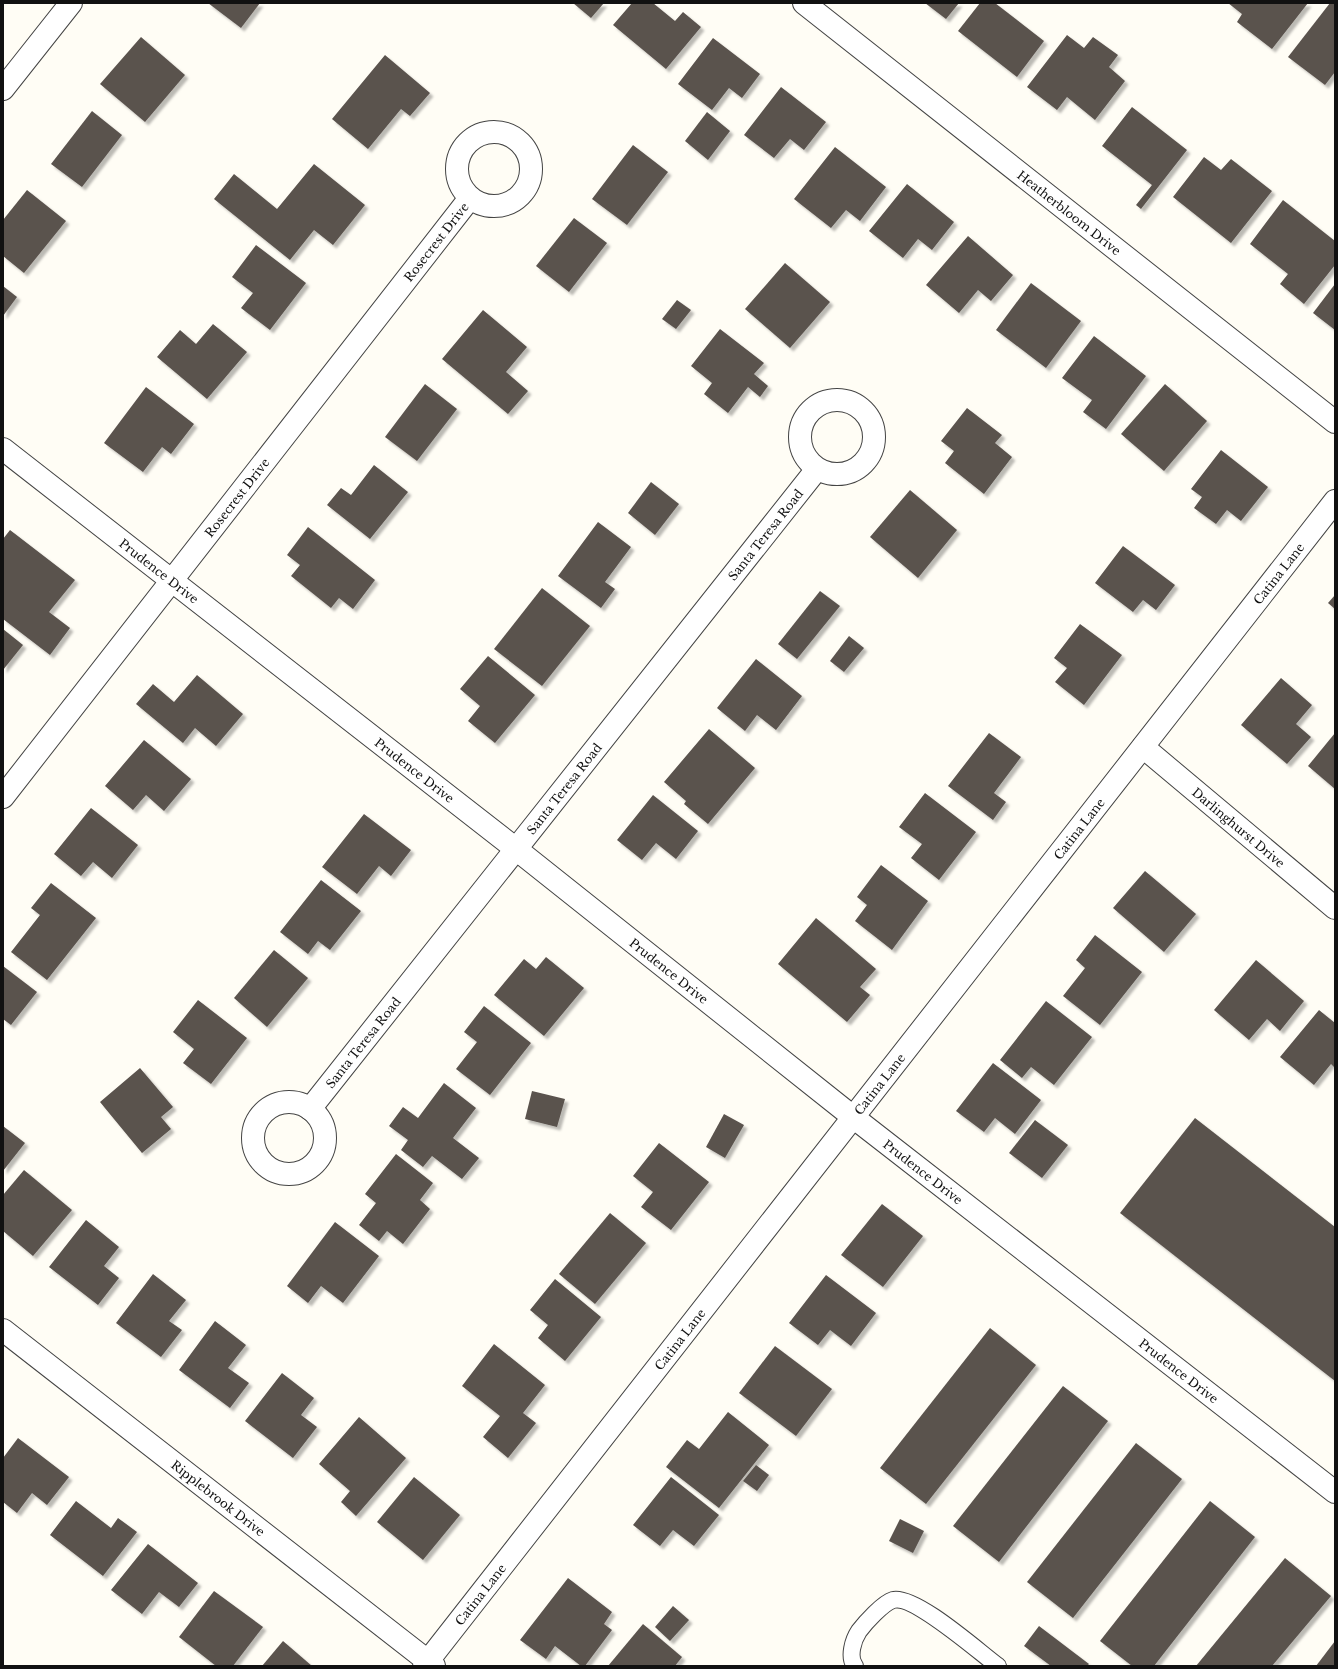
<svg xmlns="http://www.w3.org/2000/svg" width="1338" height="1669" viewBox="0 0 1338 1669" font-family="'Libre Baskerville',serif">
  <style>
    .building { fill: #5a524d; filter: url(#shadow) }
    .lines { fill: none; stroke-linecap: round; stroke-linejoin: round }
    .service-casing { stroke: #444; stroke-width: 18 }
    .minor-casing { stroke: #444; stroke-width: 24 }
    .service { stroke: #fff; stroke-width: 16 }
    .minor { stroke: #fff; stroke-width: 22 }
    .labels { text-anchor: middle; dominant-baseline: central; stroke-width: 4; stroke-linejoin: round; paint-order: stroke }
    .street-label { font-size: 12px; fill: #111; stroke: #fff }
  </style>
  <defs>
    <filter id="shadow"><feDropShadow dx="3.5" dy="3.5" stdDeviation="1" flood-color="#0004"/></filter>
  </defs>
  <rect width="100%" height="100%" fill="#fffdf5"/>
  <g class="building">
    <polygon points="208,3 260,3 241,28"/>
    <polygon points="573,3 604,3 591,18"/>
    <polygon points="632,3 653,3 675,21 683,12 701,27 666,69 613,25"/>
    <polygon points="925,3 959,3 946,19"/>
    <polygon points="980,3 995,3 1044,41 1017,77 958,31"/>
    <polygon points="1228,3 1308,3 1272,49 1237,22 1242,14"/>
    <polygon points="1330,3 1335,3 1335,72 1325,85 1288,57"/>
    <polygon points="1067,35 1084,48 1093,37 1118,55 1109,67 1125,81 1095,120 1067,97 1057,110 1027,87"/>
    <polygon points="141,37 185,75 145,122 100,84"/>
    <polygon points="713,38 760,74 742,98 729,88 712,110 678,84"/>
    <polygon points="385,55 430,93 410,116 401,109 368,149 332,119"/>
    <polygon points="781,87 826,122 804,150 790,139 774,158 744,135"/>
    <polygon points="1132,107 1187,150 1141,209 1136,205 1152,185 1102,146"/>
    <polygon points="92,111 122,135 82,187 51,164"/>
    <polygon points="707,112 730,131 708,160 685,141"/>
    <polygon points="633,145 668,172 627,225 592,199"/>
    <polygon points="835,147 886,187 860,221 846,210 831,228 794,199"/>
    <polygon points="1204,157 1221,170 1231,159 1272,191 1231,243 1173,197"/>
    <polygon points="314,164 365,205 333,245 314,230 290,260 214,199 234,174 277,209"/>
    <polygon points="907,184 954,222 932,250 918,239 903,258 869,231"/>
    <polygon points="27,190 66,221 24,273 3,256 3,220"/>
    <polygon points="1283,200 1335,241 1335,265 1304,304 1280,284 1288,274 1250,244"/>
    <polygon points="574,218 607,243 569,292 536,266"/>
    <polygon points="968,236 1013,275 991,301 978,290 959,313 926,285"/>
    <polygon points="256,245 306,283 270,330 241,308 253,293 232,277"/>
    <polygon points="785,263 830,302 790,348 745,309"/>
    <polygon points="1031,283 1081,321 1046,368 996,330"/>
    <polygon points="1335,284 1335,330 1313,313"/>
    <polygon points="3,286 17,297 3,316"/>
    <polygon points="677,300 691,310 676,329 662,319"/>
    <polygon points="483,310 527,347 506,372 528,391 508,414 442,359"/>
    <polygon points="213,324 247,352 207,399 157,357 180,330 196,344"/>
    <polygon points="720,329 764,363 754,374 768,386 760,397 748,387 728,413 704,394 712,383 691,366"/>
    <polygon points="1094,336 1146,376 1106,429 1083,412 1092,400 1062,378"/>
    <polygon points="425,384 457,409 417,461 385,437"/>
    <polygon points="1165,384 1207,421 1164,471 1121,434"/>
    <polygon points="146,387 194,424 171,454 162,447 143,472 104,443"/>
    <polygon points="967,408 1002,435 995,443 1012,457 984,494 945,463 954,451 941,441"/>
    <polygon points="1221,450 1268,487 1241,521 1227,510 1216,524 1194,508 1202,497 1191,489"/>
    <polygon points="374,465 408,492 370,539 327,505 341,488 351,495"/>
    <polygon points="651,482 679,504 655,535 628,513"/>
    <polygon points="910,490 957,530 918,578 870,537"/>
    <polygon points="598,522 631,547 605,582 615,589 601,608 558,576"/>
    <polygon points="308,527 375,580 353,609 339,598 331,608 291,576 300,565 287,555"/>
    <polygon points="10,530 75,580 49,612 70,628 50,655 3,619 3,539"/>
    <polygon points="1123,546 1175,585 1156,610 1143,600 1133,612 1095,583"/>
    <polygon points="542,588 590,626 542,686 494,649"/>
    <polygon points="820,591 840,606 797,659 778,644"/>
    <polygon points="1335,595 1335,609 1328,603"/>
    <polygon points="1080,624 1122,655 1084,705 1055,682 1067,668 1054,658"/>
    <polygon points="3,629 23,645 3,670"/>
    <polygon points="849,636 864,648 844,672 830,661"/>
    <polygon points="488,656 535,695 495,743 468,721 480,706 460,689"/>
    <polygon points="756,659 802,696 776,730 757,715 745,731 717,708"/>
    <polygon points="197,675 243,714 216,746 195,728 183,743 136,704 153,684 174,702"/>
    <polygon points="1281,678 1312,705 1296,724 1311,737 1287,764 1241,725"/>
    <polygon points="709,729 755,768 708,824 684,804 686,801 664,782"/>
    <polygon points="989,733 1021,757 994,793 1006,802 993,820 948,786"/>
    <polygon points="1335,733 1335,789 1308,766"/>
    <polygon points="144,740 191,779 164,811 146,795 133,810 105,786"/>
    <polygon points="925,793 976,832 939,880 911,858 922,844 899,827"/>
    <polygon points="653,795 698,831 676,859 656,843 642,860 617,840"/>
    <polygon points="91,808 138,845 112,878 93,862 81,876 54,854"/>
    <polygon points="364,814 411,850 391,876 379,866 357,894 322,867"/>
    <polygon points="881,865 928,901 892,950 855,921 867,905 857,897"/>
    <polygon points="1145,871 1196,914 1164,952 1113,908"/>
    <polygon points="321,880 361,911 330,950 318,941 308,954 280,932"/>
    <polygon points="51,883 96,918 47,980 11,952 40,915 31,908"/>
    <polygon points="816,918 876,969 860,987 870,995 847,1022 778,964"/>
    <polygon points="1095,935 1142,972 1100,1025 1063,996 1085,968 1076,960"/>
    <polygon points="274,950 308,978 267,1027 234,998"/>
    <polygon points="546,957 584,988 544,1036 494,995 524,959 536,969"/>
    <polygon points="1256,960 1304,1001 1280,1031 1267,1019 1249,1040 1214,1010"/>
    <polygon points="3,966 37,992 11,1025 3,1019"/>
    <polygon points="198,1000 247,1038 211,1084 183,1063 194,1049 173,1032"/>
    <polygon points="1046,1001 1092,1037 1054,1085 1031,1067 1022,1078 1000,1060"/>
    <polygon points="484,1006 531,1043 490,1095 456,1069 477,1042 464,1032"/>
    <polygon points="1319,1010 1335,1023 1335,1068 1331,1064 1314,1085 1280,1057"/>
    <polygon points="993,1063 1041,1100 1015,1134 995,1118 984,1132 956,1111"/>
    <polygon points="140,1068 173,1107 161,1117 171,1129 142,1153 100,1102"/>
    <polygon points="444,1083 476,1108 453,1138 479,1158 462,1179 432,1156 423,1167 401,1150 408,1140 389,1126 403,1107 418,1118"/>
    <polygon points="532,1091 565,1099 557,1127 525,1119"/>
    <polygon points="724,1114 744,1125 725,1158 706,1147"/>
    <polygon points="1195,1118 1335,1227 1335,1381 1120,1213"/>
    <polygon points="1035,1120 1068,1145 1042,1178 1009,1153"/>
    <polygon points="3,1126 25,1143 3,1171"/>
    <polygon points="659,1143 709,1182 671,1230 641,1207 653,1192 633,1176"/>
    <polygon points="396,1154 433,1183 420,1200 430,1209 403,1244 387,1231 379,1241 359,1225 376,1203 365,1194"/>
    <polygon points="24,1170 72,1210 33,1256 3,1231 3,1195"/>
    <polygon points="882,1204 923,1236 883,1287 841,1255"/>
    <polygon points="610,1213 646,1243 595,1304 559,1274"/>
    <polygon points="86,1220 119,1247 104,1266 119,1278 98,1305 49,1267"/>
    <polygon points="335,1222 379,1256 343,1303 321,1286 308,1303 287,1286"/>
    <polygon points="153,1274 186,1300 169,1321 182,1330 161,1357 116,1323"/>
    <polygon points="826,1275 876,1313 851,1346 830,1330 818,1345 789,1323"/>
    <polygon points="555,1279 601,1317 565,1361 538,1338 548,1325 530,1310"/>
    <polygon points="215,1321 246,1345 228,1368 249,1383 230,1408 179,1370"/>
    <polygon points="990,1328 1036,1365 926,1504 880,1468"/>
    <polygon points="494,1344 545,1385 523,1413 536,1423 508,1458 483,1437 500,1416 462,1386"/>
    <polygon points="775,1346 832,1389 796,1436 739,1393"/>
    <polygon points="282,1373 314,1398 301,1415 317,1427 293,1458 245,1421"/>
    <polygon points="1063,1386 1108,1421 999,1562 953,1526"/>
    <polygon points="728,1412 769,1445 719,1508 666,1467 687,1440 699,1449"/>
    <polygon points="359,1417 406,1458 356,1516 341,1502 350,1491 319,1464"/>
    <polygon points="18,1438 69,1477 47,1505 32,1493 17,1513 3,1502 3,1458"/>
    <polygon points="1136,1443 1182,1479 1073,1618 1027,1582"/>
    <polygon points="756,1465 769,1475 757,1491 743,1481"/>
    <polygon points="414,1477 460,1515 423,1560 377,1522"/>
    <polygon points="671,1477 719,1515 694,1546 673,1530 660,1546 633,1525"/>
    <polygon points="76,1501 111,1528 118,1518 137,1532 103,1576 50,1535"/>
    <polygon points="1210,1501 1255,1537 1154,1666 1132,1666 1100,1641"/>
    <polygon points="900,1519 924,1531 913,1553 889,1541"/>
    <polygon points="148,1544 198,1583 179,1607 159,1592 142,1614 111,1590"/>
    <polygon points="1285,1558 1331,1596 1272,1666 1196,1666"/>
    <polygon points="568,1578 612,1612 604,1624 612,1630 585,1666 581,1666 555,1646 546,1659 520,1640"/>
    <polygon points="214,1591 263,1627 233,1666 216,1666 179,1637"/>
    <polygon points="673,1606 689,1620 670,1641 655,1627"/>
    <polygon points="643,1624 682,1657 675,1666 608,1666"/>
    <polygon points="1039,1626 1089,1664 1087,1666 1051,1666 1024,1646"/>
    <polygon points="283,1641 312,1666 262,1666"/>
    <polygon points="1335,1641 1335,1666 1316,1666"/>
  </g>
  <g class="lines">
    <g class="service-casing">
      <path id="service" d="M 855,1666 C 848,1657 853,1640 859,1631 C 865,1623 883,1603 893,1600 C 914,1594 979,1652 998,1666"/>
    </g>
    <g class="minor-casing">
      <g id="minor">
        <path id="s1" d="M 804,3 L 1335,422"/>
        <polyline points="3,89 71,3"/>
        <circle cx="494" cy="169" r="37"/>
        <circle cx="837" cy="437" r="37"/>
        <path id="s2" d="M 3,449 L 516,849 L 853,1117 L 1335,1492"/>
        <path id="s3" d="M 1143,747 L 1335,908"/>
        <path id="s4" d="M 3,797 L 470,198"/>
        <circle cx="289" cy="1138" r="36"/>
        <path id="s5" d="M 310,1109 L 817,469"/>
        <path id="s6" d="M 3,1330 L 434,1666"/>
        <path id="s7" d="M 424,1666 L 1335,501"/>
      </g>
    </g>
    <use href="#service" class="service"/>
    <use href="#minor" class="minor"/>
  </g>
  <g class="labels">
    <g class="street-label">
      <text stroke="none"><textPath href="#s1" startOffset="338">Heatherbloom Drive</textPath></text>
      <text stroke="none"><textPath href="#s4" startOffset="704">Rosecrest Drive</textPath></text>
      <text stroke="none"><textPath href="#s4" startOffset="380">Rosecrest Drive</textPath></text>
      <text stroke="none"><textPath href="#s5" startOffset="733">Santa Teresa Road</textPath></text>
      <text stroke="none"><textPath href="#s2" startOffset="198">Prudence Drive</textPath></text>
      <text stroke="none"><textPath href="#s7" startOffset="1387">Catina Lane</textPath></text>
      <text stroke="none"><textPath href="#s2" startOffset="522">Prudence Drive</textPath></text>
      <text stroke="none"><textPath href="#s5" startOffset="409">Santa Teresa Road</textPath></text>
      <text stroke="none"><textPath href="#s7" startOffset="1063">Catina Lane</textPath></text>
      <text stroke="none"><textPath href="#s3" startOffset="125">Darlinghurst Drive</textPath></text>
      <text stroke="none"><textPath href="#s2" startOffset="846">Prudence Drive</textPath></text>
      <text stroke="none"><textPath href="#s5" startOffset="85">Santa Teresa Road</textPath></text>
      <text stroke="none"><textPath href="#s7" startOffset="739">Catina Lane</textPath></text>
      <text stroke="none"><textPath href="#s2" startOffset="1170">Prudence Drive</textPath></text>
      <text stroke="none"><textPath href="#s7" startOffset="415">Catina Lane</textPath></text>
      <text stroke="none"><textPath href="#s2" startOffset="1494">Prudence Drive</textPath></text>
      <text stroke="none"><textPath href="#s6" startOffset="273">Ripplebrook Drive</textPath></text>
      <text stroke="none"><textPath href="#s7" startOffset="91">Catina Lane</textPath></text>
    </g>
  </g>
  <rect width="1338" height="1669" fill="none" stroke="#111111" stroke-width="8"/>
</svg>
